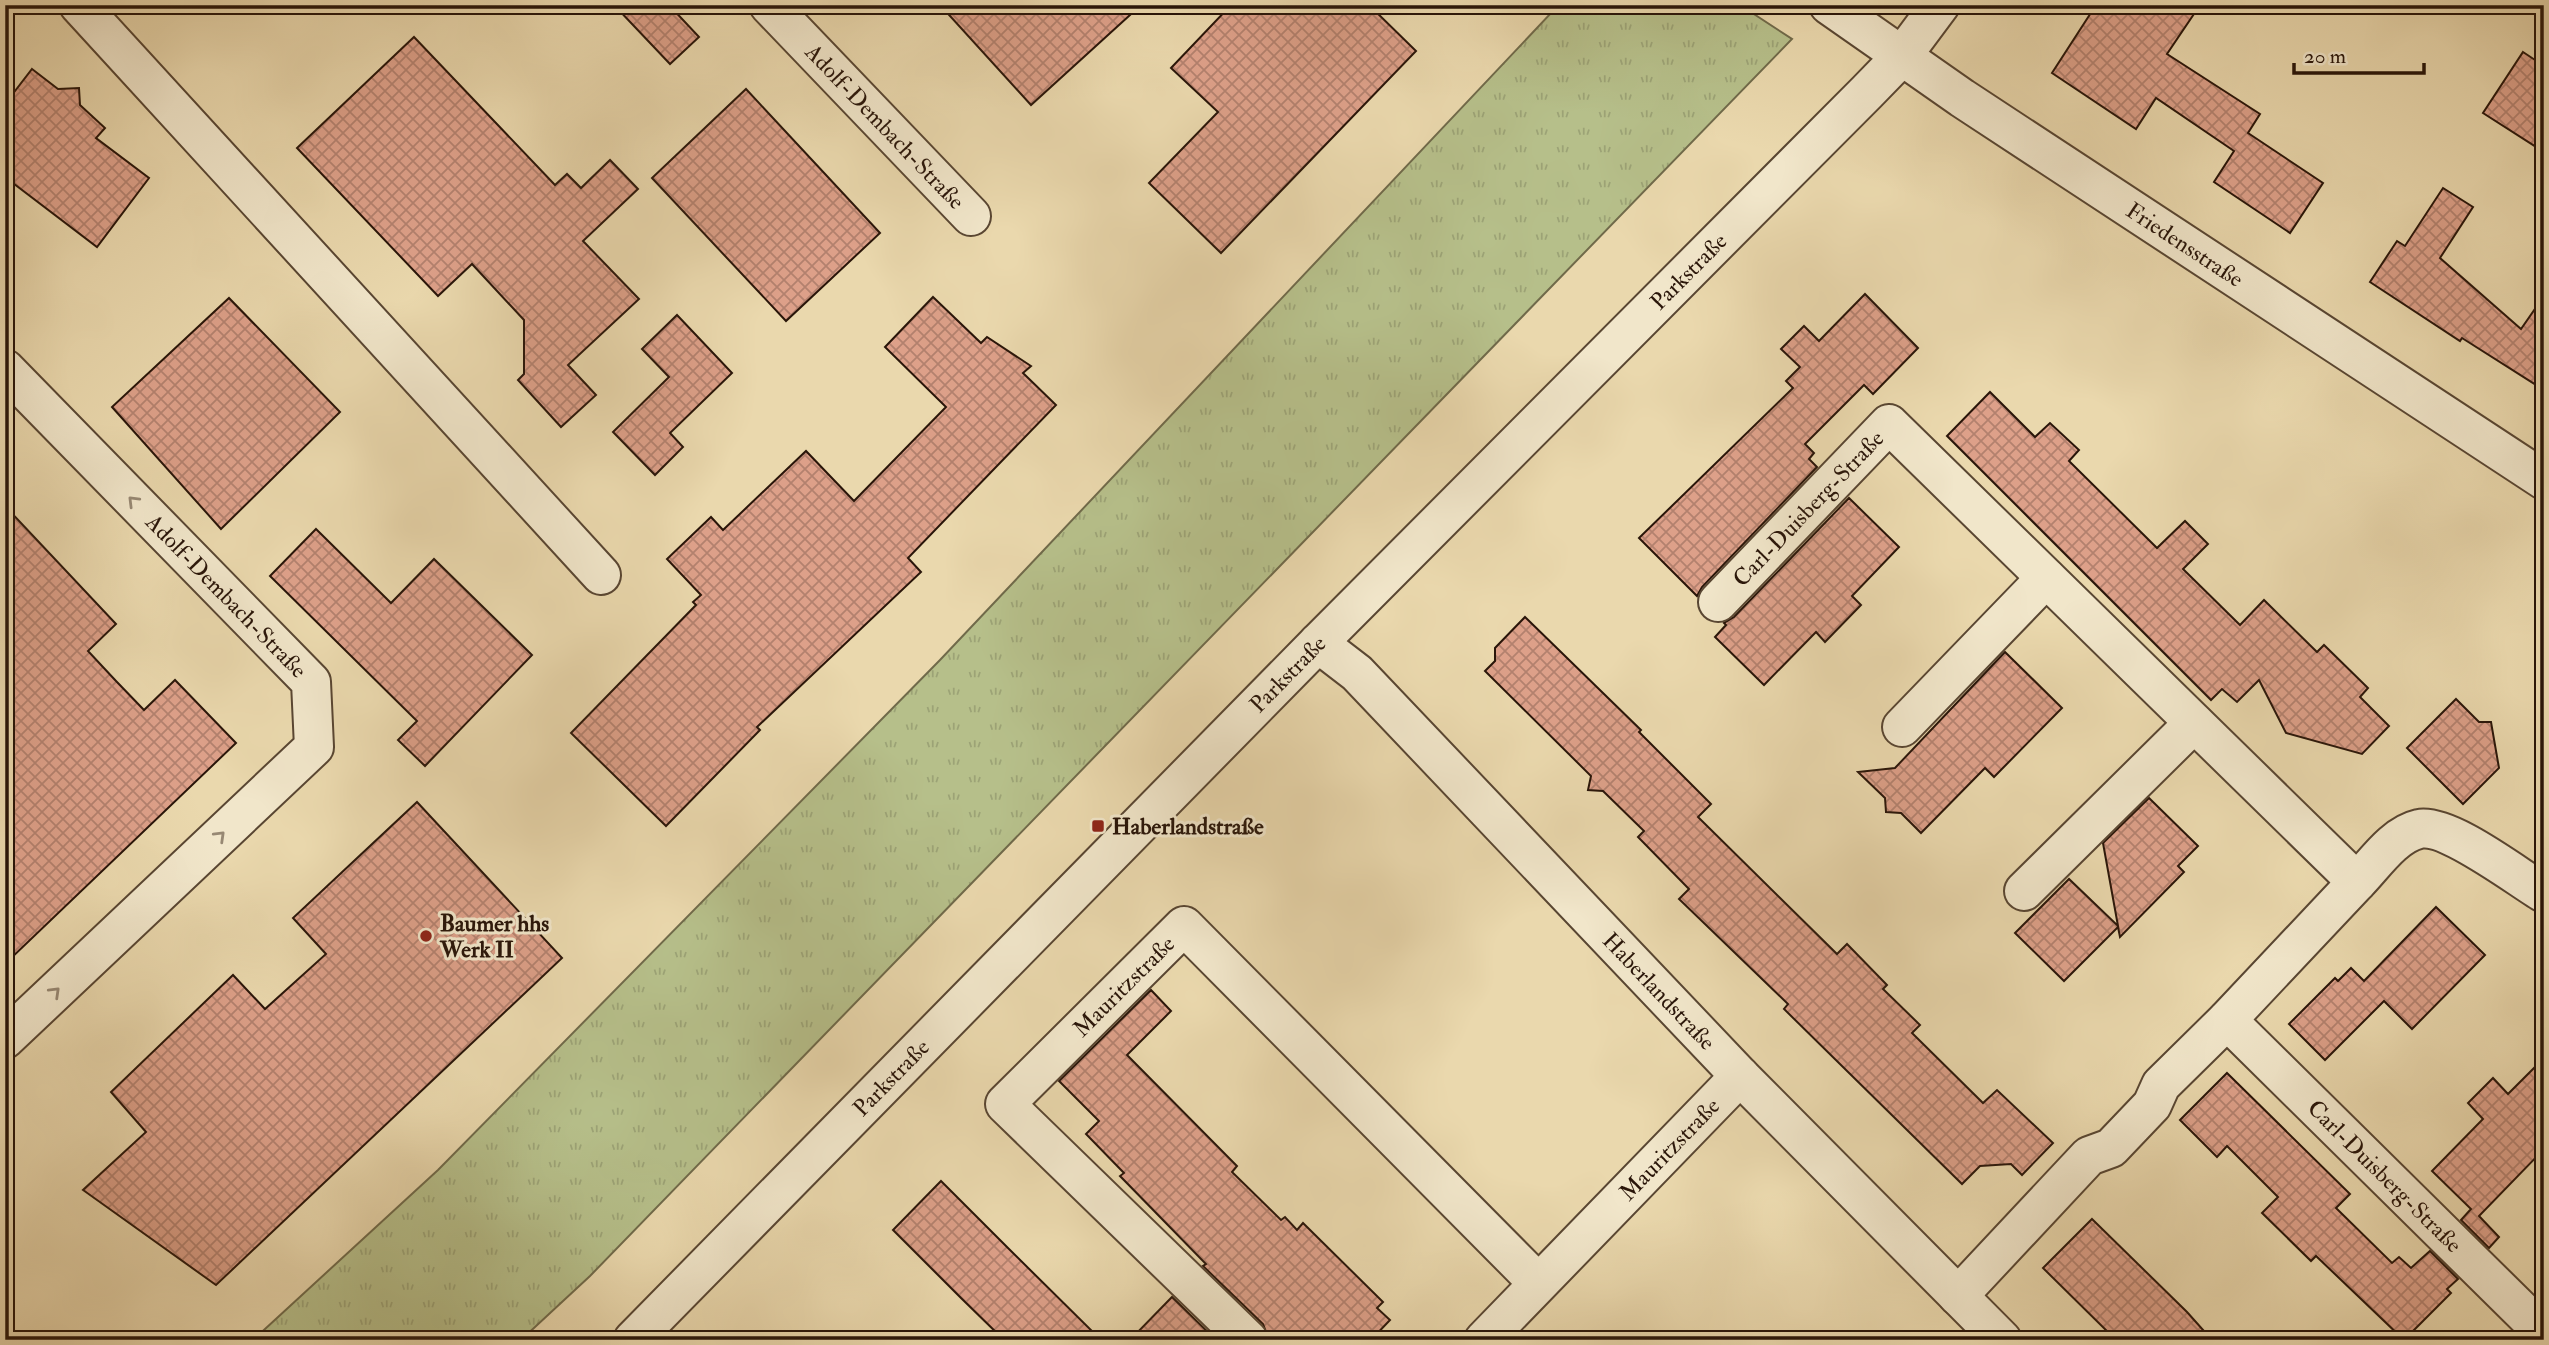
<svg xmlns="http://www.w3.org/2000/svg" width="2549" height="1345" viewBox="0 0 2549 1345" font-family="'IM FELL Double Pica',serif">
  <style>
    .grass { fill: url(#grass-tufts); stroke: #706a4a; stroke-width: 2 }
    .building { fill: url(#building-cross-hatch); stroke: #291509; stroke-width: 2 }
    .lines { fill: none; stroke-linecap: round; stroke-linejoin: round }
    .minor-casing { stroke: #594632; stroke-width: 42 }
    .minor { stroke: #f1e6ca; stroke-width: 38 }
    .oneway { stroke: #978873 }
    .poi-dot { fill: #8f2418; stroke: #f1e6ca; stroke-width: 2.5 }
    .labels { text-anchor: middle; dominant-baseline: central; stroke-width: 6; stroke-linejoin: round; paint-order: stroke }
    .street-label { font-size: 23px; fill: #291509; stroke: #f1e6ca }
    .poi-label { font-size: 23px; font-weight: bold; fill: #291509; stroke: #f1e6ca; text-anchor: start }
  </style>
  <defs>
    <pattern id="grass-tufts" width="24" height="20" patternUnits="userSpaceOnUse" patternTransform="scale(1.75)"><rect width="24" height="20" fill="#b6bf8a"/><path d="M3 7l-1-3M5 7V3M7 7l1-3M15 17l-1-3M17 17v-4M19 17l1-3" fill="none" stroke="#9ca376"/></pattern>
    <pattern id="building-cross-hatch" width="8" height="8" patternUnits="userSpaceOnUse" patternTransform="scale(1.75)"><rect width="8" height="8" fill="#dda089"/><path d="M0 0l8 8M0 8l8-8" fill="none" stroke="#b3816e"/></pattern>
  </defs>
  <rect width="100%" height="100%" fill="#ead8ad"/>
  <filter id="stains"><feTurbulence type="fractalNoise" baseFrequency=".00286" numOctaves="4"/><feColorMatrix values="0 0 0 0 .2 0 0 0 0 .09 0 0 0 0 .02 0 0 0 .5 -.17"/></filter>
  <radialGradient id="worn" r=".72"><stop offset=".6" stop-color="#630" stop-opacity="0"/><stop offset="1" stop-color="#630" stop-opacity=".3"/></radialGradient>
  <polygon class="grass" points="1545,5 1740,5 1792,39 590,1276 521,1340 253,1340 438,1170 940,660 1553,11"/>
  <g class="building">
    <polygon points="614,5 669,5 699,37 670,64"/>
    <polygon points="940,5 1141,5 1031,105"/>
    <polygon points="1231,5 1369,5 1416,51 1221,253 1149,183 1218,112 1171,68"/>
    <polygon points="2096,5 2200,5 2167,54 2260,114 2248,133 2323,183 2290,233 2214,182 2234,151 2156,98 2136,129 2052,73"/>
    <polygon points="414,37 555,185 567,174 581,188 610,160 638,189 583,241 639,299 568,365 596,395 561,427 518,380 524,374 524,320 472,264 438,296 297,148"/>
    <polygon points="2523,52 2544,66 2544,152 2483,113"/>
    <polygon points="32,69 58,89 79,88 80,105 105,128 96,138 149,178 97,247 5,177 5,104"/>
    <polygon points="746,89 880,233 786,321 652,178"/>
    <polygon points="2443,188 2473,207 2440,258 2521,329 2544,296 2544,390 2462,338 2460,341 2370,282 2397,241 2405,246"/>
    <polygon points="1865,294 1918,348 1873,394 1864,385 1805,444 1814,453 1809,459 1817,467 1702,587 1697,596 1639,538 1793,388 1786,381 1800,367 1781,349 1804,326 1819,341"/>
    <polygon points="933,297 981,343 987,337 1031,366 1023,373 1056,405 908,558 921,572 757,727 760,730 666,826 571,733 696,605 693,602 701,595 667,559 711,517 723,530 806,451 854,501 946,407 885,347"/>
    <polygon points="229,298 340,412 221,529 112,407"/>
    <polygon points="677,315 732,373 670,433 683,447 655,475 613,432 669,377 642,349"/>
    <polygon points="1990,392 2035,437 2050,423 2079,450 2069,461 2157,548 2185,521 2208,544 2183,569 2240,625 2264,600 2317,652 2324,645 2368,688 2360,697 2389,726 2362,754 2286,733 2259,680 2237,702 2222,689 2211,700 1947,436"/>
    <polygon points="1849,498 1899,547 1852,596 1861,605 1825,642 1816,632 1764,685 1715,637 1726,625 1724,623 1734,617"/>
    <polygon points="5,506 116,624 88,651 116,681 144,710 175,680 236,743 5,964"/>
    <polygon points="316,529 391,603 434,559 532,655 425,766 398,740 417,721 270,576"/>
    <polygon points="1525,617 1641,730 1639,732 1711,804 1698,817 1837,954 1847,944 1887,985 1883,989 1920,1025 1912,1033 1983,1103 1997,1090 2053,1143 2022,1175 2011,1164 1980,1166 1962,1184 1784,1009 1788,1004 1679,899 1689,889 1638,837 1644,831 1603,791 1588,790 1591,776 1485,671 1495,661 1495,648"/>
    <polygon points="2005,652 2062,708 1994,777 1985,768 1921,833 1901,813 1886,812 1885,798 1858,772 1895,768"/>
    <polygon points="2456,699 2479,722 2491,722 2499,768 2463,804 2407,748"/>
    <polygon points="2149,798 2198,846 2178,866 2184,872 2120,937 2118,927 2064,981 2015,933 2069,879 2118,926 2103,843"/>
    <polygon points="417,802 562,958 216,1285 83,1190 146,1132 111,1092 233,975 265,1009 326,954 293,918"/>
    <polygon points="2436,907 2485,955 2412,1029 2384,1001 2325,1060 2289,1024 2335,978 2338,981 2351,968 2364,981"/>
    <polygon points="1151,990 1171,1011 1127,1055 1237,1166 1232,1172 1281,1220 1285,1217 1297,1230 1303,1223 1383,1302 1377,1308 1390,1320 1371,1340 1269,1340 1263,1324 1203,1266 1206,1264 1120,1176 1124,1173 1086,1134 1099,1121 1059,1081"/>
    <polygon points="2544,1058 2544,1149 2479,1216 2499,1237 2489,1248 2461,1220 2471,1209 2432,1171 2483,1119 2468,1103 2493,1078 2508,1094"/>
    <polygon points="2227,1073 2350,1194 2336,1208 2392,1263 2399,1257 2411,1268 2430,1251 2458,1279 2447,1289 2451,1293 2404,1340 2316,1256 2311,1261 2262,1213 2278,1197 2227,1146 2217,1157 2180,1120"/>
    <polygon points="941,1181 1009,1249 1101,1340 1004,1340 961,1298 893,1230"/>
    <polygon points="2092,1219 2187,1312 2212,1340 2116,1340 2043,1268"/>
    <polygon points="1172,1297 1216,1340 1130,1340"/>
  </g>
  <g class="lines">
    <g class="minor-casing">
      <g id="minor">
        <polyline points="79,5 601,575"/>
        <path id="s1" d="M 769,5 L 971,216"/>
        <path id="s2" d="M 1829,5 L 1962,98 L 2544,480"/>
        <path id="s3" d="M 5,369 L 311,682 L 314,747 L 5,1039"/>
        <path id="s4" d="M 1718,602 L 1889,424 L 2357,882 C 2374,865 2393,835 2419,829 C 2448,823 2517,877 2544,893"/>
        <path id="s5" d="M 1318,643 L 1357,673 L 1740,1076 L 2002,1340"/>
        <polyline points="1902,727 2046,578"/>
        <polyline points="2024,891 2194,723"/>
        <path id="s6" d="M 2227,1020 L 2544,1333"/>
        <polyline points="1958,1296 2089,1156 2111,1148 2152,1105 2161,1085 2227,1020 2357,882"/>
        <path id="s7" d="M 633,1340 L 1318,643 L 1867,92 L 1902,56 L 1940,5"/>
        <path id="s8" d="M 1248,1340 L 1005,1104 L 1184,926 L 1537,1282"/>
        <path id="s9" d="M 1484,1340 L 1740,1076"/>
      </g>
    </g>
    <use href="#minor" class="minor"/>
  </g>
  <defs><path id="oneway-chevron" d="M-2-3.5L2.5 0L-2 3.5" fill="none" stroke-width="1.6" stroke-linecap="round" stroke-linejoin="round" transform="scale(1.75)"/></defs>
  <g class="oneway">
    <use href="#oneway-chevron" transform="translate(133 501) rotate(-135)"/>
    <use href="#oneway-chevron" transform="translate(220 836) rotate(-44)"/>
    <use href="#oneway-chevron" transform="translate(55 992) rotate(-44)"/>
  </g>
  <g class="poi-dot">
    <rect x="1091" y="819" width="14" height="14" rx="3.5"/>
    <circle cx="426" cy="936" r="7"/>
  </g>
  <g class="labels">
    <g class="street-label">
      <text stroke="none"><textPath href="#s1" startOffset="168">Adolf-Dembach-Straße</textPath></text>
      <text stroke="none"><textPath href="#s2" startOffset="429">Friedensstraße</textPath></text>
      <text stroke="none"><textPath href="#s7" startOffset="1502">Parkstraße</textPath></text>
      <text stroke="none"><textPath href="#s4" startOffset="130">Carl-Duisberg-Straße</textPath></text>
      <text stroke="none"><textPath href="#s3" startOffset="317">Adolf-Dembach-Straße</textPath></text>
      <text stroke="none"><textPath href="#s7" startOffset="934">Parkstraße</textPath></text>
      <text stroke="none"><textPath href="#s8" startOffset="506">Mauritzstraße</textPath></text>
      <text stroke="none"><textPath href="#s5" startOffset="488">Haberlandstraße</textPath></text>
      <text stroke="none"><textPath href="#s7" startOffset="368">Parkstraße</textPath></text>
      <text stroke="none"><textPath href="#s9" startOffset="266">Mauritzstraße</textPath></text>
      <text stroke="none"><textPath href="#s6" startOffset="222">Carl-Duisberg-Straße</textPath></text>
    </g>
    <g class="poi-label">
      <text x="1112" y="826">Haberlandstraße</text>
      <text x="440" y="923">Baumer hhs<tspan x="440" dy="26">Werk II</tspan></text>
    </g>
  </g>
  <rect width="2549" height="1345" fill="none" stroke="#ead8ad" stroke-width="28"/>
  <rect x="7" y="7" width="2535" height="1331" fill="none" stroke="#291509" stroke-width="3.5"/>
  <rect x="14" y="14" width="2521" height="1317" fill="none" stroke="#291509" stroke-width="2"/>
  <path d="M2294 63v10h130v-10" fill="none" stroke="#291509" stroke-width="3.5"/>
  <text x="2304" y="63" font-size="21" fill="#291509" stroke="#f1e6ca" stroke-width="5" paint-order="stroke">20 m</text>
  <rect width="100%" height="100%" filter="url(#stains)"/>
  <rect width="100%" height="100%" fill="url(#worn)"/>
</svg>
